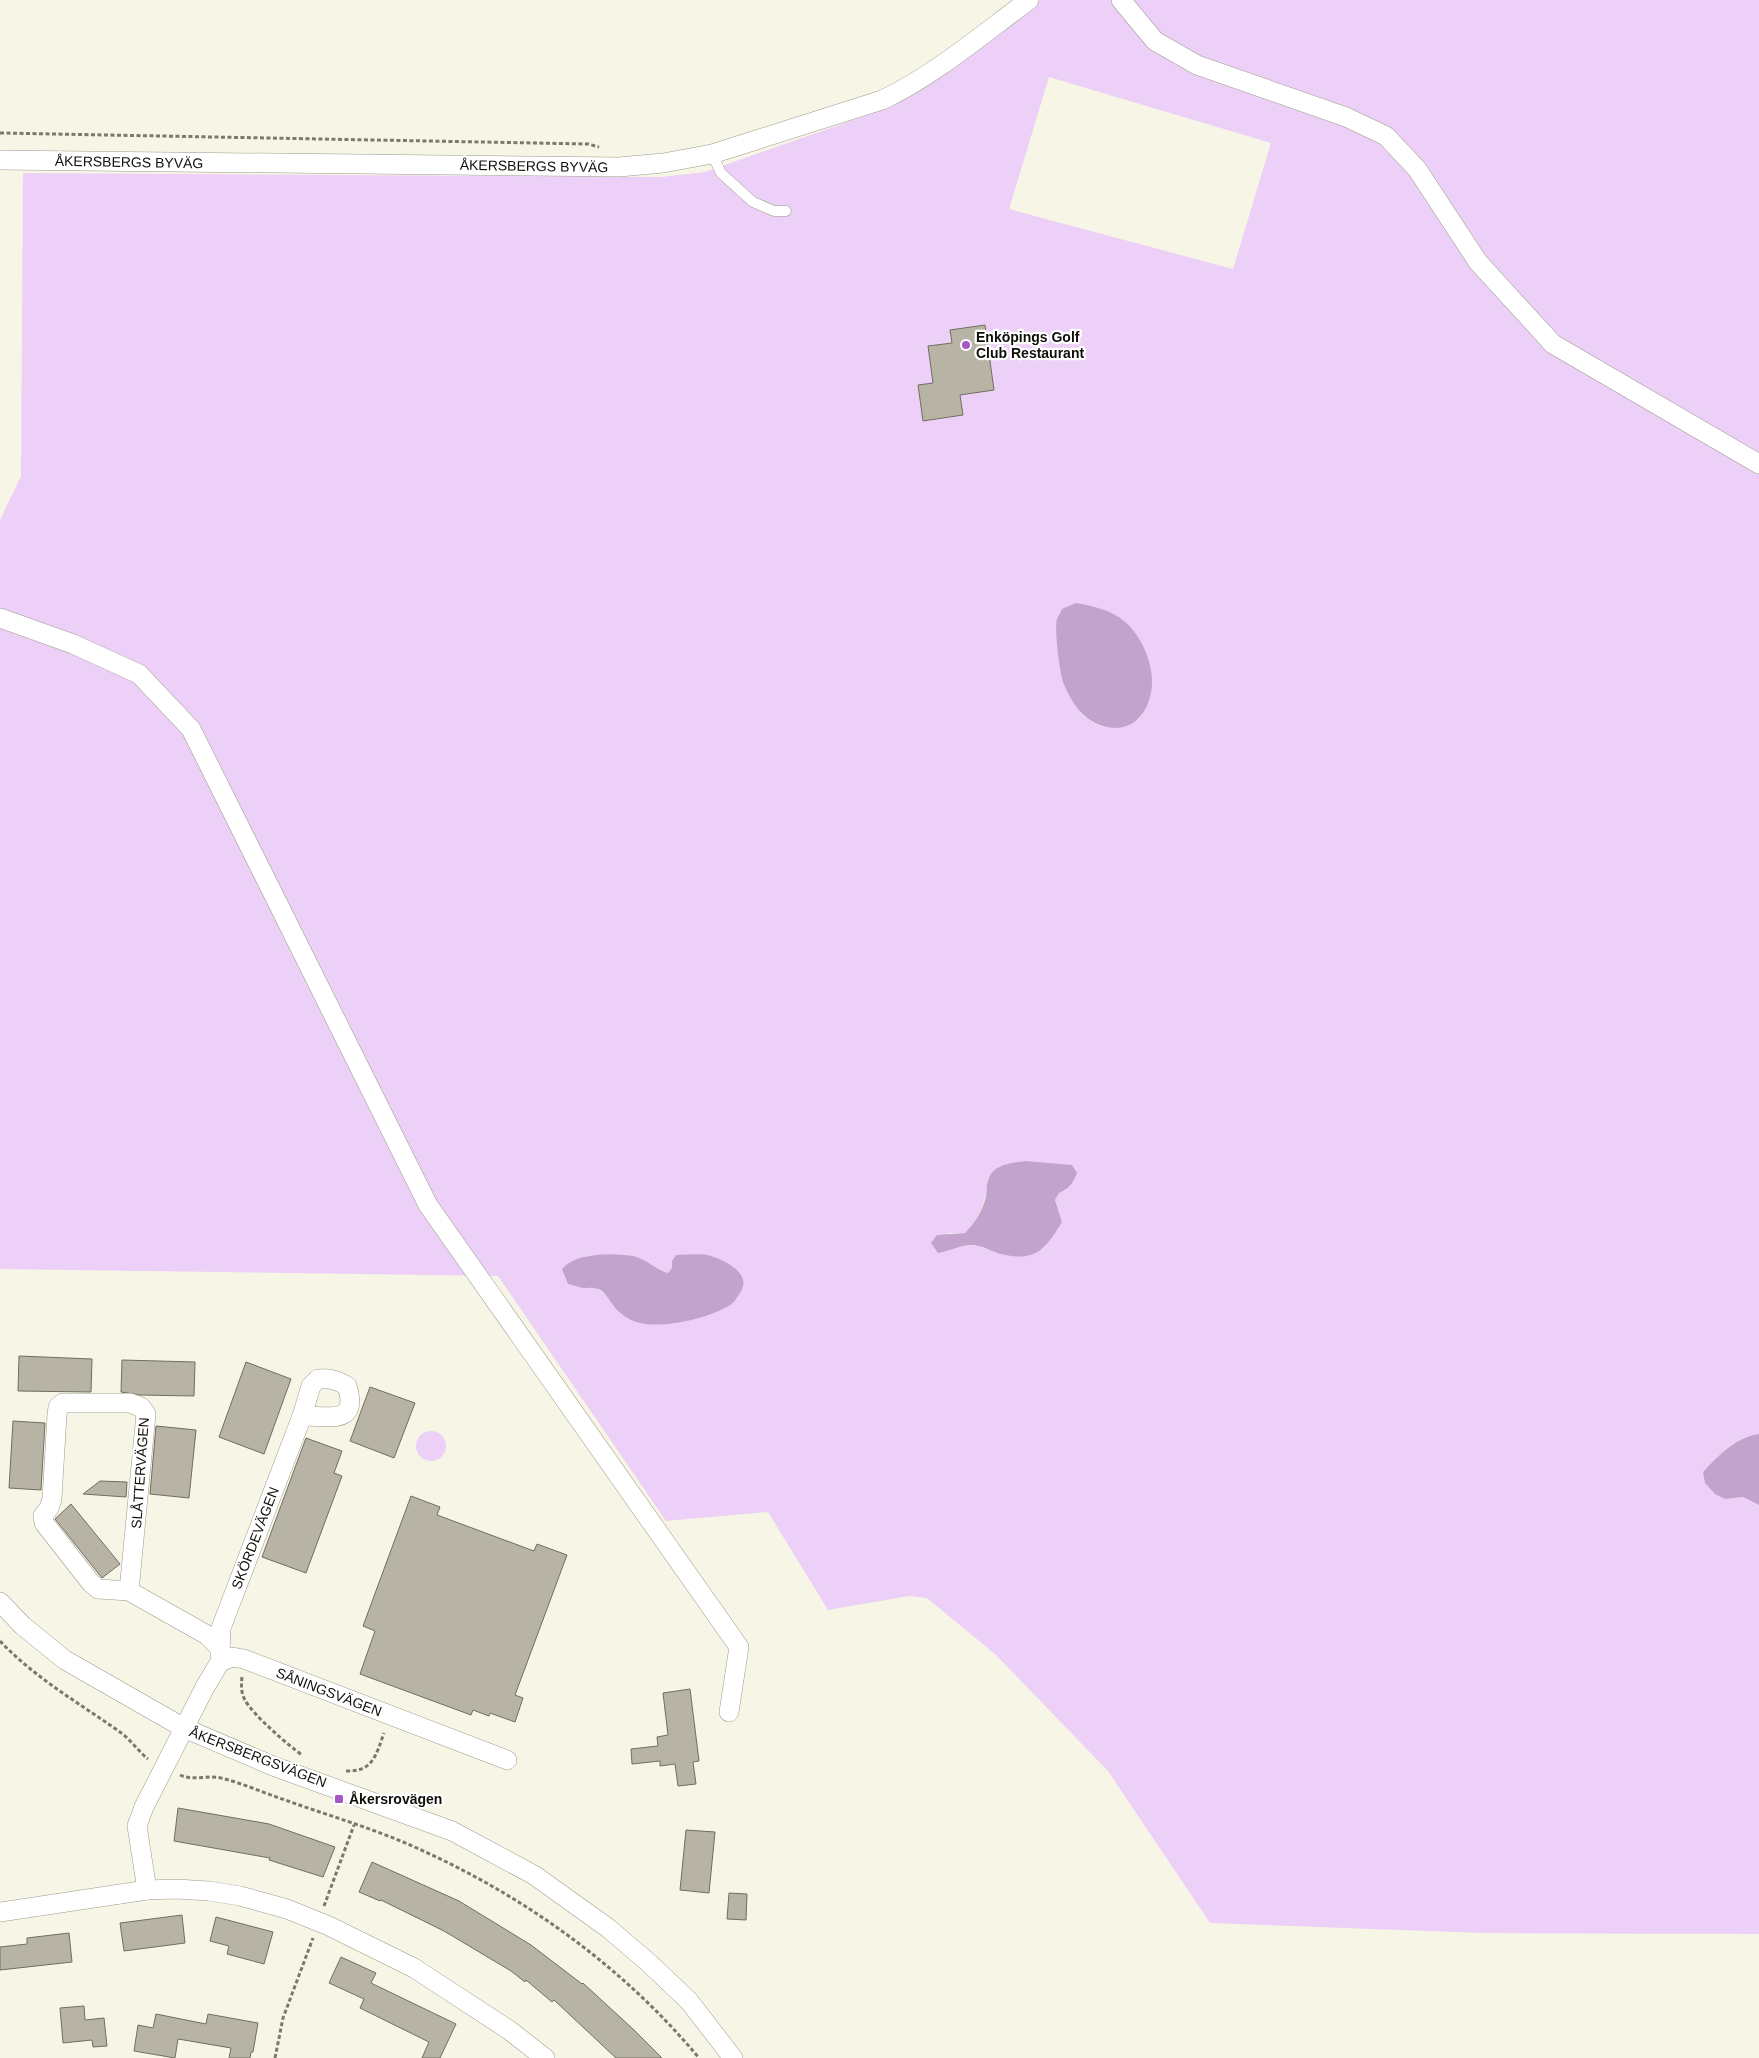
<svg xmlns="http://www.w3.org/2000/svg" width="1759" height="2058" viewBox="0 0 1759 2058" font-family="Arial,sans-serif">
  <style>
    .green { fill: #ecd0f7; fill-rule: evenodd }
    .water { fill: #c2a3ce }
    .building { fill: #b7b4a6; stroke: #716e61 }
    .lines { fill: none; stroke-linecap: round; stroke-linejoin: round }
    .service-casing { stroke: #9c9a8c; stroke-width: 11 }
    .minor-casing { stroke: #9c9a8c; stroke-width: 20 }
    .path { stroke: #7a796f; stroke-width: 3; stroke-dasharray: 4 2.5; stroke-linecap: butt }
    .service { stroke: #fff; stroke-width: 10 }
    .minor { stroke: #fff; stroke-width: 19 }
    .poi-dot { fill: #a856c5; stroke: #fff; stroke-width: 2 }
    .labels { text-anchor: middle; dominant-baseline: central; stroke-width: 4.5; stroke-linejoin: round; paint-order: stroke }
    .street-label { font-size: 14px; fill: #0f0e09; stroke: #fff }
    .poi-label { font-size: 14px; font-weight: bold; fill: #0f0e09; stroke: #fff; text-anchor: start }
  </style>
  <rect width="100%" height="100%" fill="#f7f5e6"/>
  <g class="green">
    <path d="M 1040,0 L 1759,0 L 1759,1434 C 1735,1437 1719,1455 1703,1472 L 1725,1499 L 1743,1497 L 1759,1505 L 1759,1934 L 1483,1933 L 1210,1923 L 1108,1771 L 996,1655 L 927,1598 L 909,1596 L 828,1610 L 768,1512 L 666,1521 L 498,1276 L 0,1269 L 0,520 L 21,476 L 23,173 L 661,177 L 705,172 L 893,106 L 988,40 ZM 1049,77 L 1271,143 L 1233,269 L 1009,209 ZM 1058,650 L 1145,652 C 1154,680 1153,693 1139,719 L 1114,728 L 1094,723 L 1081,714 L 1064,685 ZM 988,1179 L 1067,1190 L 1059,1193 L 1055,1200 L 1062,1222 L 1042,1249 L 996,1253 L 978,1245 L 962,1246 L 938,1253 L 948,1233 L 965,1233 C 980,1218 986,1200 988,1179 ZM 599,1255 C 610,1256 624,1254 635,1257 C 647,1261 656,1269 668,1273 L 673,1268 L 628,1319 L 612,1304 L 608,1296 L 597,1289 L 585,1256 Z"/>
    <circle cx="431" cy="1446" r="15"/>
  </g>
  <g class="water">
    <path d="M 1076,603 C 1093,606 1112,610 1125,622 C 1141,635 1153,663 1152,684 C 1151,709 1135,733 1107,727 C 1084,721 1075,708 1065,687 C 1060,678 1054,629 1057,619 C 1058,616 1061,612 1062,609 Z"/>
    <path d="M 1026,1161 L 1072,1165 L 1077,1173 C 1073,1183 1069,1189 1059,1193 L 1055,1200 L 1062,1222 C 1044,1252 1033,1263 997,1253 C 991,1251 985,1247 979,1246 C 966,1242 951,1251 938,1253 L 931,1243 L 937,1235 L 965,1233 C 975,1223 983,1210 986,1196 C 987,1191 986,1186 988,1181 C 992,1164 1012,1163 1026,1161 Z"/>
    <path d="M 676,1255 C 687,1255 701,1253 711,1256 C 726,1261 753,1274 740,1293 C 737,1297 734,1303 730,1305 C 710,1318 669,1327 645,1324 C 632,1322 621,1316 613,1305 C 608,1299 606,1292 598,1289 C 593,1287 587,1288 583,1288 C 578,1287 573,1285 568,1284 L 562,1269 C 577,1252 612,1253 633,1256 C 646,1259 655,1269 668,1273 L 672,1268 L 672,1261 Z"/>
    <path d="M 1759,1434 L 1759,1505 L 1743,1497 L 1725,1499 L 1715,1494 L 1705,1483 L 1703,1472 C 1719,1455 1736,1437 1759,1434 Z"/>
  </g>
  <g class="building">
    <polygon points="985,325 994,390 960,395 963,415 923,421 918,385 933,383 928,346 952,343 950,330"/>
    <polygon points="19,1356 92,1359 91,1392 18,1391"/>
    <polygon points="122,1360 195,1362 194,1396 140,1395 121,1392"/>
    <polygon points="246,1362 291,1379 264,1454 219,1437"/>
    <polygon points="370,1387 415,1403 394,1458 350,1441"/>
    <polygon points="13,1421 45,1423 41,1490 9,1488"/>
    <polygon points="156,1426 196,1430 189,1498 150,1494"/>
    <polygon points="306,1438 342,1451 334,1473 342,1476 306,1573 262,1557"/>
    <polygon points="100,1481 127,1482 126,1497 83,1494"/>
    <polygon points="411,1496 440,1507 437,1515 534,1551 537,1544 567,1555 515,1695 523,1698 515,1722 490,1713 489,1716 473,1710 471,1715 360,1674 375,1631 363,1626"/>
    <polygon points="71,1504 120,1564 102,1578 55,1519"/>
    <polygon points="690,1689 699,1761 693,1762 696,1784 678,1786 675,1764 660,1766 660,1761 632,1764 631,1749 658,1746 657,1737 668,1735 663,1693"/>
    <polygon points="178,1808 269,1824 335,1847 323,1877 269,1860 270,1858 174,1841"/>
    <polygon points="686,1830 715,1832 709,1893 680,1890"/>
    <polygon points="372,1862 459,1901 531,1945 582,1984 583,1983 634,2030 662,2058 616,2058 554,2000 552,2002 526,1980 525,1982 511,1971 444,1931 381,1900 380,1901 359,1892"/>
    <polygon points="729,1893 747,1894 746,1920 727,1919"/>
    <polygon points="182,1915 185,1943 124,1951 120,1923"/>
    <polygon points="216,1917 273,1932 264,1964 227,1954 229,1946 210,1941"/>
    <polygon points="69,1933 72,1962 0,1970 0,1947 27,1944 27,1938"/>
    <polygon points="341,1957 376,1973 371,1983 456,2024 440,2058 422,2058 429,2042 360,2008 364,1999 329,1983"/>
    <polygon points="84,2006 85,2020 104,2018 107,2046 93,2047 92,2040 63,2043 60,2008"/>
    <polygon points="156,2014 206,2024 208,2014 258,2023 253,2052 251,2052 250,2058 229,2058 231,2048 178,2039 175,2058 134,2051 138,2025 153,2028"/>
  </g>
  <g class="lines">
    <g class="service-casing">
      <polyline id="service" points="712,154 721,173 753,202 774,211 786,211"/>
    </g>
    <g class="minor-casing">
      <g id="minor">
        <polyline points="1121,0 1155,41 1197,65 1346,117 1386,136 1417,169 1478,262 1553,344 1759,464"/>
        <path d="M 0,160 L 619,167 L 663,163 L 712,154 L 882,100 C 932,77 984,33 1029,0"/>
        <polyline points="0,618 73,644 139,674 191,729 428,1205 739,1647 729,1712"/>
        <polyline points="129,1591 98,1589 91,1583 44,1523 43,1516 49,1508 52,1499 57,1415 58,1407 63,1403 130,1403 141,1407 146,1414 129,1591 207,1635 220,1648"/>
        <polyline points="0,1602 23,1626 65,1660 184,1728 273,1766 452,1831 534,1875 608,1928 649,1963 689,2001 733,2058"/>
        <path d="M 220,1654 L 221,1628 L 302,1416 L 311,1386 L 318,1379 C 330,1378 337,1380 347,1386 C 360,1427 326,1415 302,1416"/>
        <polyline points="147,1890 137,1826 144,1807 205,1687 220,1662 232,1657 244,1659 507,1760"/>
        <polyline points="0,1912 147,1890 176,1889 209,1891 240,1896 287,1909 329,1926 414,1968 509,2030 545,2058"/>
      </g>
    </g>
    <g class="path">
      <polyline points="0,133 588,144 599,147"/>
      <path d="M 0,1641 C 35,1678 79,1703 120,1732 C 130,1739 138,1751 148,1759"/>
      <path d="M 242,1677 C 241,1685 241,1693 245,1700 C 252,1714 289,1746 302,1755"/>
      <path d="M 346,1771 C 373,1772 376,1755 384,1733"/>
      <path d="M 180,1775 C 192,1781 207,1775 221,1778 C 242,1783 264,1793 285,1800 C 324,1814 365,1826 403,1842 C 516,1890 620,1963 699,2058"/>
      <polyline points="324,1906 354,1825"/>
      <polyline points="275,2058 283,2018 313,1938"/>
    </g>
    <use href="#service" class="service"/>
    <use href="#minor" class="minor"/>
  </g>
  <g class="poi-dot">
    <circle cx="966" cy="345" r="5"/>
    <rect x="334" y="1794" width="10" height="10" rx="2.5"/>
  </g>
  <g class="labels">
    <g class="street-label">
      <text transform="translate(129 162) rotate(1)">ÅKERSBERGS BYVÄG</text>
      <text transform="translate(534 166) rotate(1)">ÅKERSBERGS BYVÄG</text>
      <text transform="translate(140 1473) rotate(-86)">SLÅTTERVÄGEN</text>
      <text transform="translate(255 1538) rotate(-69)">SKÖRDEVÄGEN</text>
      <text transform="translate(329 1692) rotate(21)">SÅNINGSVÄGEN</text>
      <text transform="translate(258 1757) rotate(21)">ÅKERSBERGSVÄGEN</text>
    </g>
    <g class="poi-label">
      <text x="976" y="337">Enköpings Golf<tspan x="976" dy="16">Club Restaurant</tspan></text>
      <text x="349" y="1799">Åkersrovägen</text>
    </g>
  </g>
</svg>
